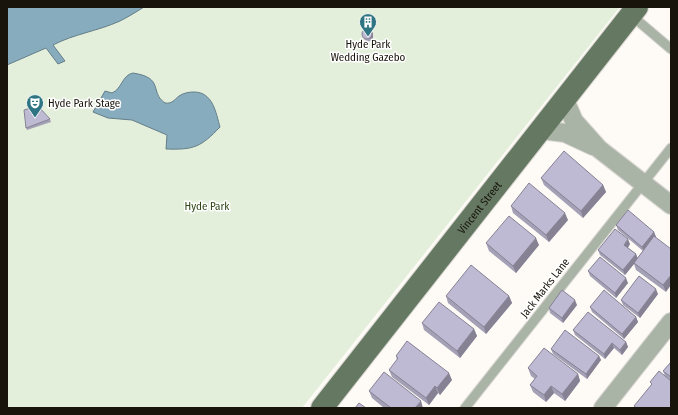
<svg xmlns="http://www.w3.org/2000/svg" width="678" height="415" viewBox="0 0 678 415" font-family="'Fira Sans Condensed',sans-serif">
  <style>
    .green { fill: #e3efdb }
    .water { fill: #86acbe; stroke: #657e88 }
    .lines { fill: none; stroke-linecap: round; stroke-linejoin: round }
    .lane-casing { stroke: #d9d6d1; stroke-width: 11 }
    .street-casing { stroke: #d9d6d1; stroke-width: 20 }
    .primary-casing { stroke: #d9d6d1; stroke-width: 24 }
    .lane { stroke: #a9b4a7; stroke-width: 9 }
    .street { stroke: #a9b4a7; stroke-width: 18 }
    .primary { stroke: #657962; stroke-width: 22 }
    .wall { fill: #a4a0b5 }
    .shaded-wall { fill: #868294 }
    .building { fill: #bfbad3; stroke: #868294 }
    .labels { text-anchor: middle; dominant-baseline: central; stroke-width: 3; stroke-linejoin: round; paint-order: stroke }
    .poi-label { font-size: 11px; fill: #18140b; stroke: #fff }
    .park-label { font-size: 11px; fill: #2e4616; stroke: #fff }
    .street-label { font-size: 11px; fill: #18140b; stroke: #fff }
  </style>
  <rect width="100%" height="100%" fill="#fefbf7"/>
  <polygon class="green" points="7,7 620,7 302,408 7,408"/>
  <g class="water">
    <path d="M 7,7 L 144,7 C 136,12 128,17 120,21 C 98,31 74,34 53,45 L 65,61 L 58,64 L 46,48 L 7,65 Z"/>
    <path d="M 133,73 C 165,78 149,92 165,103 C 172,104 174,100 179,96 C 184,93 188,92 194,92 C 213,92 216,113 220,127 C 201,147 194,150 166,149 L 167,135 L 132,120 L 108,118 L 93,112 L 105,91 L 112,93 C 122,89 122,75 133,73 Z"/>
  </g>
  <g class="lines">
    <g class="lane-casing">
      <g id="lane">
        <polyline points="631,15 671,49"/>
        <polyline points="465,408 671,148"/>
      </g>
    </g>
    <g class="street-casing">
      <g id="street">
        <polyline points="565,100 574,121 599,149 671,205"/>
        <polyline points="541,130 565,133 593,146"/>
        <polyline points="603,408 671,322"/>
      </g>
    </g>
    <g class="primary-casing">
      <g id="primary">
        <path id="s1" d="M 322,408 L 637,7"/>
      </g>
    </g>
    <use href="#lane" class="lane"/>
    <use href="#street" class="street"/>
    <use href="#primary" class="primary"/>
  </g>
  <g class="wall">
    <polygon points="372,32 373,34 373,39 370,41 367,42 363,38 362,36"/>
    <polygon points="50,119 51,122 27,130 26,128"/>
    <polygon points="541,178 603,185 606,192 583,218 544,185"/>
    <polygon points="511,206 568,220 549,242 513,213"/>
    <polygon points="616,225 654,232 656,237 666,292 636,270 634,264 625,275 600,255 598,250 630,244 628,248 636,254 637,258 643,251 618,230"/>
    <polygon points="486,243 539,245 516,273 489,251"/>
    <polygon points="588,271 628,283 616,298 590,276"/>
    <polygon points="658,294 640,318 623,305 621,300"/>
    <polygon points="446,296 509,296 512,303 486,334 448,303"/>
    <polygon points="577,305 563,323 550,313 549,308"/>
    <polygon points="590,307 636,317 638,322 624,339 592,312"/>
    <polygon points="422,323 474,329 477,336 460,358 424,330"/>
    <polygon points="573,330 626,342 628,347 622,355 614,348 605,359 575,335"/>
    <polygon points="551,349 599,356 601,360 587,379 553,354"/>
    <polygon points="396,356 452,380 440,395 438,393 429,405 392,377 389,370 397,360"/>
    <polygon points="671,362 671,381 665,376 663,371"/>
    <polygon points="528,368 578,374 580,381 565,401 554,393 546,402 533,392 530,385 535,379 531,376"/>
    <polygon points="369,391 423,408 384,408 372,398"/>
  </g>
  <g class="shaded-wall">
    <polygon points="372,32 373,34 373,39 370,41 370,39"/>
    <polygon points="603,185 606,192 583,218 581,211"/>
    <polygon points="565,213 568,220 549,242 546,235"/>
    <polygon points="654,232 656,237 644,252 642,247"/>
    <polygon points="536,238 539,245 516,273 513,266"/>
    <polygon points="628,239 630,244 626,250 624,245"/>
    <polygon points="636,254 638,259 625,275 623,270"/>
    <polygon points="671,275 671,285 666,292 663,285"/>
    <polygon points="626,278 628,283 616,298 615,293"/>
    <polygon points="656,289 658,294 640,318 638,313"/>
    <polygon points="509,296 512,303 486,334 484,327"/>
    <polygon points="575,300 577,305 563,323 562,318"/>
    <polygon points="636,317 638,322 624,339 622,334"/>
    <polygon points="474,329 477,336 460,358 457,351"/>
    <polygon points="626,342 628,347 622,355 620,350"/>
    <polygon points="612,343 614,348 605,359 604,354"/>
    <polygon points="599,356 601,360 587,379 586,374"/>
    <polygon points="449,373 452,380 440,395 437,388"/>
    <polygon points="578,374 580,381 565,401 562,394"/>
    <polygon points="435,386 438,393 429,405 426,398"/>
    <polygon points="551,386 554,393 546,402 544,395"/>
    <polygon points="421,401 423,408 415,408"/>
  </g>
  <g class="building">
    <circle cx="367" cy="34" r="5"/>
    <polygon points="38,106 50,119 26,128 24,110"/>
    <polygon points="564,151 603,185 581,211 541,178"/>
    <polygon points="529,183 565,213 546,235 511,206"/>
    <polygon points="628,210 654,232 642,247 616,225"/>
    <polygon points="509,216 536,238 513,266 486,243"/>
    <polygon points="615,229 628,239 624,245 636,254 623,270 598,250"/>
    <polygon points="654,236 671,249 671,275 663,285 634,263"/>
    <polygon points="600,257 626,278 615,293 588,271"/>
    <polygon points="471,265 509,296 484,327 446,296"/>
    <polygon points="639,276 656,289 638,313 621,300"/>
    <polygon points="562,290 575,300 562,318 549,308"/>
    <polygon points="604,290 636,317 622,334 590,307"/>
    <polygon points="439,302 474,329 457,351 422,323"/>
    <polygon points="588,312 626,342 620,350 612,343 604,354 573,330"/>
    <polygon points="565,330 599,356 586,374 551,349"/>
    <polygon points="407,341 449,373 437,388 435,386 426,398 389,370 398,358 396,356"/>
    <polygon points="544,348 578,374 562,394 551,386 544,395 530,385 537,376 528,368"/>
    <polygon points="671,362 671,377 663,371"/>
    <polygon points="659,371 671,381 671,408 637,408 634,406 652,384 650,382"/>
    <polygon points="384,372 421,401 415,408 391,408 369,391"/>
    <polygon points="359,403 366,408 355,408"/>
  </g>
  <defs>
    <g id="building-pin" transform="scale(0.9)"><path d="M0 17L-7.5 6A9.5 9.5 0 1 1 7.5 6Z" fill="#2f7483" stroke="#fff"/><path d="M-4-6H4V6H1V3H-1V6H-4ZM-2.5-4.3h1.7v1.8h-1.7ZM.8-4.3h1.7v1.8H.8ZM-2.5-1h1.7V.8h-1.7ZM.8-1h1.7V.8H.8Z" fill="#fff"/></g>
    <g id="theatre-pin" transform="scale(0.9)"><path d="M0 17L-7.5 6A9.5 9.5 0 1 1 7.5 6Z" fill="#2f7483" stroke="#fff"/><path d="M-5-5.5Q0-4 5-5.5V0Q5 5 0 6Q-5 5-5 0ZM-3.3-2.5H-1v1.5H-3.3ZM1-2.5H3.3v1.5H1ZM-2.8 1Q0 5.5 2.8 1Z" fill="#fff"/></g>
  </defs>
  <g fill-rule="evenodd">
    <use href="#building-pin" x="368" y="22"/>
    <use href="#theatre-pin" x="35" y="103"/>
  </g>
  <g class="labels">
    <g class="poi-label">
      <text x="368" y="44">Hyde Park<tspan x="368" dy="13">Wedding Gazebo</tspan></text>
      <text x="48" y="103" text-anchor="start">Hyde Park Stage</text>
    </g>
    <g class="park-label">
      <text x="207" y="206">Hyde Park</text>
    </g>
    <g class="street-label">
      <text stroke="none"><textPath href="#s1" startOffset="255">Vincent Street</textPath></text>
      <text transform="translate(545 288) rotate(-52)">Jack Marks Lane</text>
    </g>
  </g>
  <rect width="678" height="415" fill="none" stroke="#18140b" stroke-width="16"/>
</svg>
